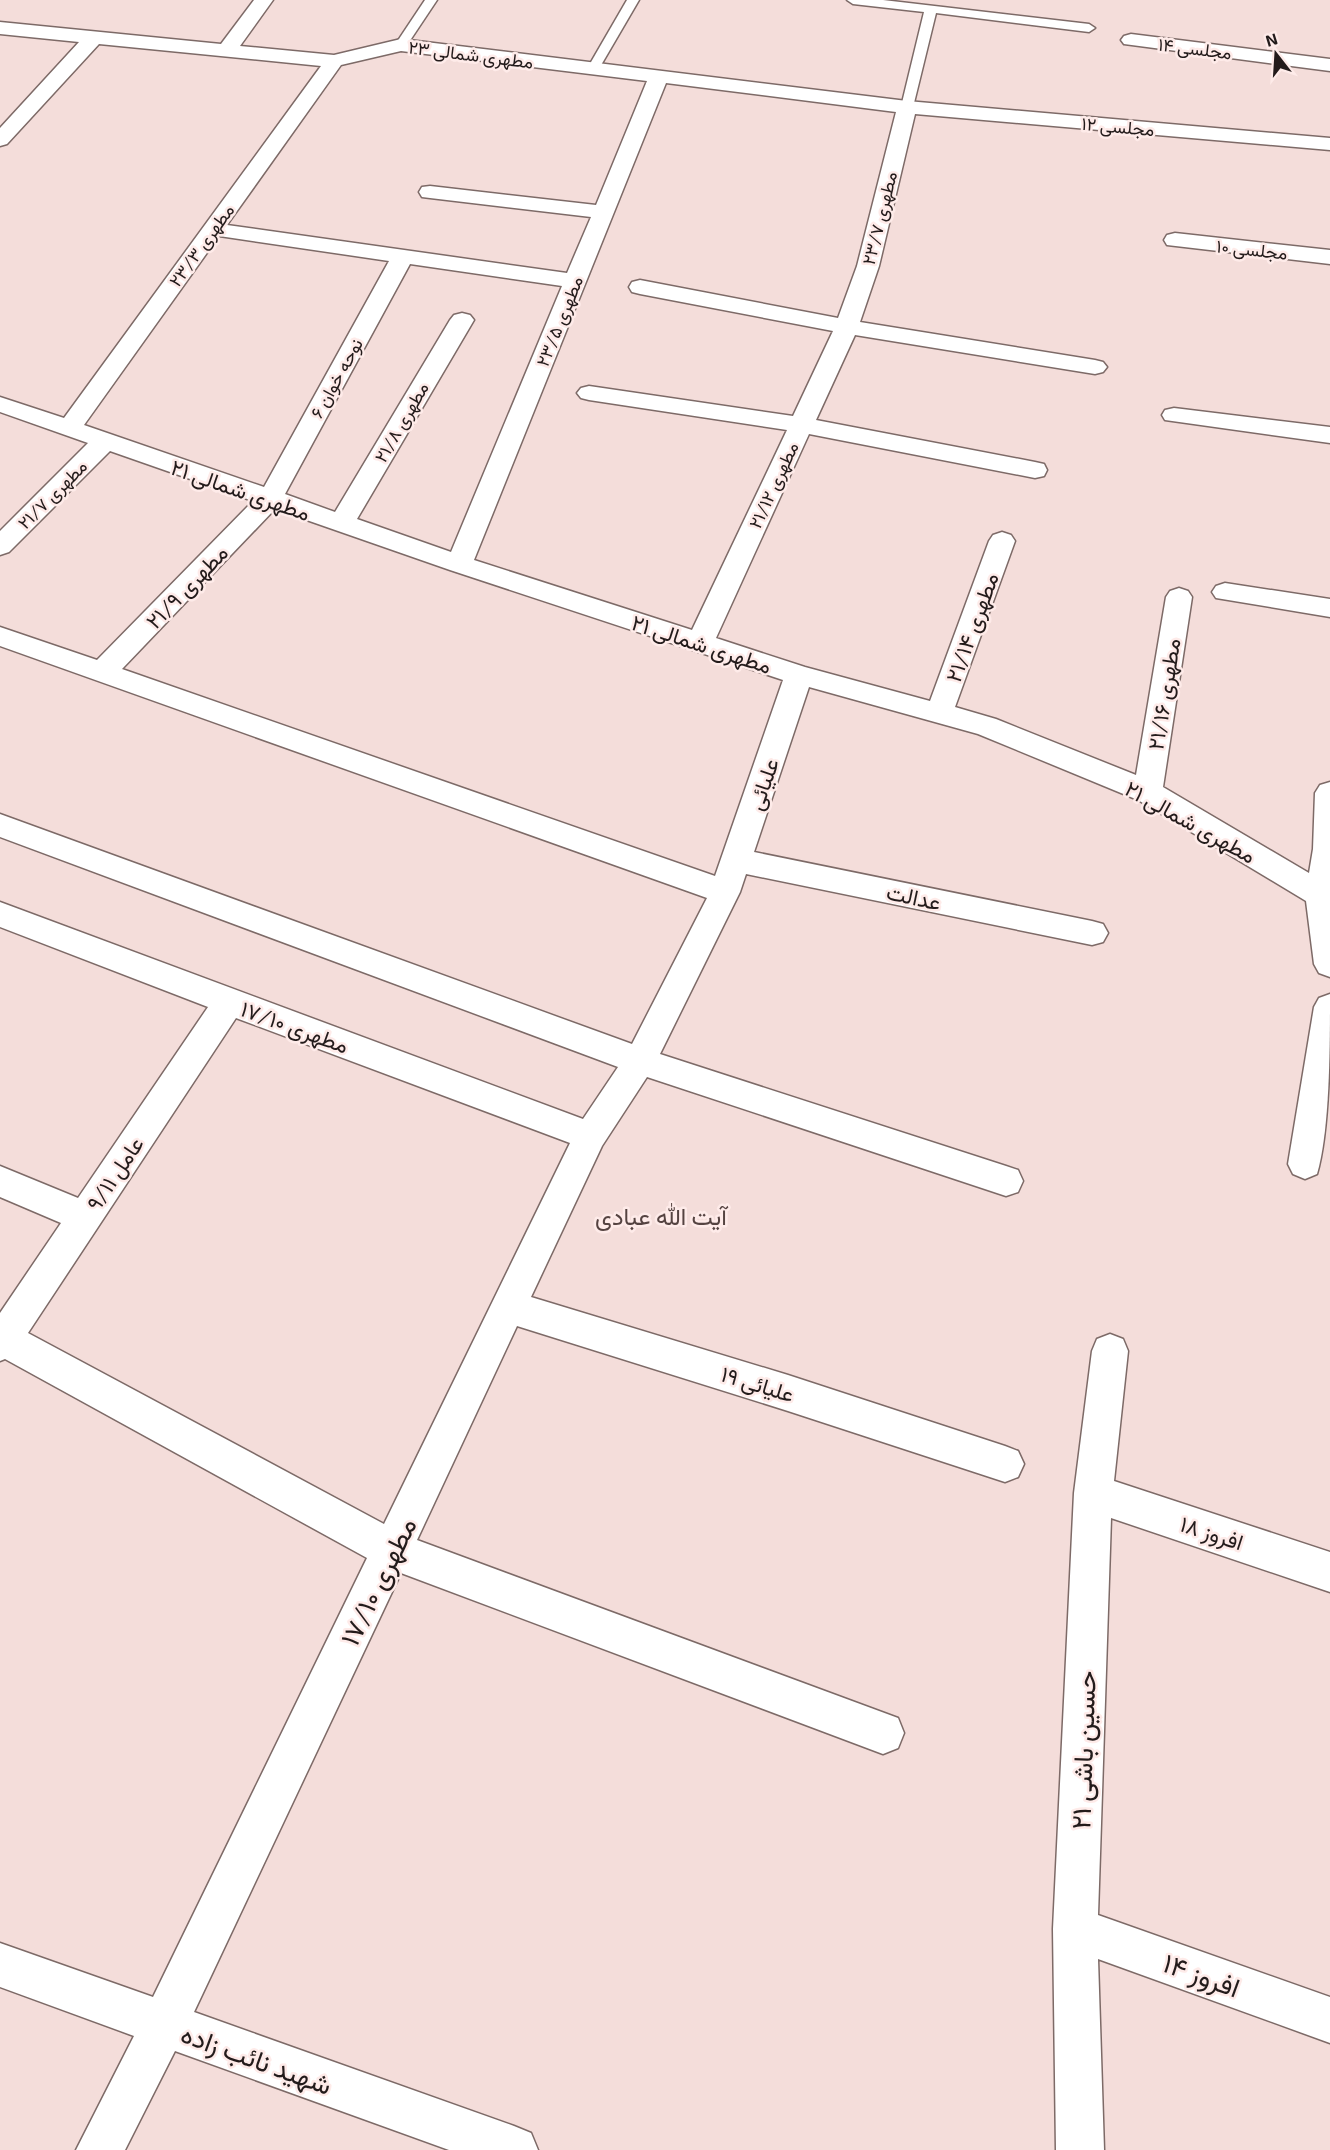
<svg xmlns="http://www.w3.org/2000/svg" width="1330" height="2150" viewBox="0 0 1330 2150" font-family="'Exo 2',Vazirmatn,sans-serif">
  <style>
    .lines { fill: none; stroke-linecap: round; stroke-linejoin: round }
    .service-casing { stroke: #7d6a67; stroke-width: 3 }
    .minor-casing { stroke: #7d6a67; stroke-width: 3 }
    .service { fill: #fff; fill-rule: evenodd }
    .minor { fill: #fff; fill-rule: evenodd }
    .labels { text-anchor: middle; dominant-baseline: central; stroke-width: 5; stroke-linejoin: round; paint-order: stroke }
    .far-street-label { font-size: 18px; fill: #231b1b; stroke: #feebe9 }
    .street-label { font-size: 22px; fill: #231b1b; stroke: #feebe9 }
    .neighbourhood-label { font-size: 24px; fill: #554341; stroke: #feebe9 }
    .near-street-label { font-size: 27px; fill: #231b1b; stroke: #feebe9 }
  </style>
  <rect width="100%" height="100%" fill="#f4ddda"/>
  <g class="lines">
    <g class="service-casing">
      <g id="service">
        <polygon points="425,0 437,0 405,48 397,48 395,45"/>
        <polygon points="627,0 639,0 597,72 589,72 587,69"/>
        <polygon points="847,0 883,0 1089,24 1095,28 1089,32 936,13 913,107 907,111 901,107 924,12 853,4"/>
      </g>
    </g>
    <g class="minor-casing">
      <g id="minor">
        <path d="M 254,0 L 273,0 L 240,46 L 334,55 L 401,39 L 907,101 L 1330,138 L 1330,150 L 915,114 L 879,266 L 860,322 L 1095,360 L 1103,362 L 1107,367 L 1103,372 L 1095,374 L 855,335 L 816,420 L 1035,462 L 1044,464 L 1047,470 L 1044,476 L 1035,478 L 809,434 L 716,638 L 805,667 L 930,701 L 989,541 L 993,535 L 1002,532 L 1011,535 L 1015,541 L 955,707 L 996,719 L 1136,775 L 1166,597 L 1170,591 L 1179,588 L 1188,591 L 1192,597 L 1163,787 L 1309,873 L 1313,849 L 1315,793 L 1320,785 L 1330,782 L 1330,977 L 1319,973 L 1314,964 L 1306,901 L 1138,800 L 978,734 L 809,687 L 754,852 L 1092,921 L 1103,924 L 1108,933 L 1103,942 L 1092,945 L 746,874 L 740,892 L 660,1054 L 1006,1166 L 1018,1170 L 1023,1181 L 1018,1192 L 1006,1196 L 647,1077 L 602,1146 L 531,1297 L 788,1375 L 1005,1446 L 1018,1451 L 1024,1464 L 1018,1477 L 1005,1482 L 788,1411 L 517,1326 L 417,1540 L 898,1718 L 904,1733 L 898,1748 L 883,1754 L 401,1573 L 194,2012 L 514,2126 L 531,2133 L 538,2150 L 449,2150 L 175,2051 L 125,2150 L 76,2150 L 134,2036 L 0,1987 L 0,1943 L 153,1997 L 367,1558 L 5,1359 L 0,1361 L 0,1313 L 61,1223 L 0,1197 L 0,1166 L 78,1198 L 208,1007 L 0,927 L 0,902 L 583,1119 L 618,1067 L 0,837 L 0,814 L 632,1044 L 707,898 L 0,646 L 0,627 L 97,660 L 253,501 L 110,451 L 9,552 L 0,555 L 0,531 L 88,443 L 0,412 L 0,397 L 64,418 L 321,66 L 99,44 L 7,144 L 0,146 L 0,128 L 79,42 L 0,34 L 0,22 L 221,44 ZM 401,51 L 647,81 L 596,205 L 430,186 L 422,187 L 419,192 L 422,197 L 430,198 L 591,217 L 567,273 L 227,225 L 341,65 ZM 666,83 L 896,112 L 857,266 L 838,318 L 640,280 L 632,282 L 629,287 L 632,292 L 640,294 L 833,331 L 793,416 L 589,386 L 581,388 L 577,393 L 581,398 L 589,400 L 787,430 L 692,630 L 474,560 ZM 219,236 L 389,261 L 264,487 L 84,425 ZM 410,264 L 562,286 L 451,552 L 357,519 L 474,320 L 470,315 L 462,313 L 454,315 L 450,320 L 335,512 L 285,494 ZM 275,509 L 450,570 L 783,680 L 715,876 L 122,669 ZM 236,1018 L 570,1143 L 384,1524 L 28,1333 Z"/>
        <polygon points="1131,34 1330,59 1330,71 1124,44 1121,40 1124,36"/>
        <polygon points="1175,233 1330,250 1330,264 1167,245 1164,240 1167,235"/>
        <polygon points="1174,408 1330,427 1330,443 1165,420 1162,415 1165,410"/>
        <polygon points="1225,583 1330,599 1330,617 1216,598 1212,592 1216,586"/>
        <path d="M 1330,994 C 1330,1044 1330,1130 1317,1174 L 1305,1179 L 1293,1174 L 1288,1164 L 1314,1007 L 1319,998 Z"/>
        <polygon points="1110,1334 1123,1339 1128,1351 1114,1481 1330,1552 1330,1592 1111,1518 1098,1915 1330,1997 1330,2043 1098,1959 1104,2150 1056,2150 1053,1929 1074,1493 1092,1351 1097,1339"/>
      </g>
    </g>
    <use href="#service" class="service"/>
    <use href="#minor" class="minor"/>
  </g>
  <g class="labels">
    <g class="far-street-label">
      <text transform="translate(1195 48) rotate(7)">مجلسی ۱۴</text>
      <text transform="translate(471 54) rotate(7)">مطهری شمالی ۲۳</text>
      <text transform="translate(1118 126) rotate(5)">مجلسی ۱۲</text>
      <text transform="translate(879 218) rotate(-76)">مطهری ۲۳/۷</text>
      <text transform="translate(201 245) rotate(-54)">مطهری ۲۳/۳</text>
      <text transform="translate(1252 249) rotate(6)">مجلسی ۱۰</text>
      <text transform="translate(559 321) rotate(-68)">مطهری ۲۳/۵</text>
      <text transform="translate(336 378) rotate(-61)">نوحه خوان ۶</text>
      <text transform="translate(401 422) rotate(-60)">مطهری ۲۱/۸</text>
      <text transform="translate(773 485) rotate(-65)">مطهری ۲۱/۱۲</text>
      <text transform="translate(52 494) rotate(-45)">مطهری ۲۱/۷</text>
    </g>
    <g class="street-label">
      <text transform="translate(241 489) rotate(19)">مطهری شمالی ۲۱</text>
      <text transform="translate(186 586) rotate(-46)">مطهری ۲۱/۹</text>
      <text transform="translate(971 627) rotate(-70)">مطهری ۲۱/۱۴</text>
      <text transform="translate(702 643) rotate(18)">مطهری شمالی ۲۱</text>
      <text transform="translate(1163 694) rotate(-81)">مطهری ۲۱/۱۶</text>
      <text transform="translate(762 784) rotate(-71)">علیائی</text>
      <text transform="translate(1191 821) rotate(29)">مطهری شمالی ۲۱</text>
      <text transform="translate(914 896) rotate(12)">عدالت</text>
      <text transform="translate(295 1026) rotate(20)">مطهری ۱۷/۱۰</text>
      <text transform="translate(114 1173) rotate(-56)">عامل ۹/۱۱</text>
      <text transform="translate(758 1383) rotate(17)">علیائی ۱۹</text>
      <text transform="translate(1212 1532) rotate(18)">افروز ۱۸</text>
    </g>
    <g class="neighbourhood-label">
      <text x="661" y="1215">آیت الله عبادی</text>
    </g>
    <g class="near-street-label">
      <text transform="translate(377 1581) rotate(-64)">مطهری ۱۷/۱۰</text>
      <text transform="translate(1082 1750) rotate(-88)">حسین باشی ۲۱</text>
      <text transform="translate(1202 1974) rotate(20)">افروز ۱۴</text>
      <text transform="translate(257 2058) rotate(20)">شهید نائب زاده</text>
    </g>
  </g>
  <g transform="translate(1276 54) rotate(343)" stroke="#feebe9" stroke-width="4.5" paint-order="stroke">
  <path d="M0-4.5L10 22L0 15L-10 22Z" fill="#231b1b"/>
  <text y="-9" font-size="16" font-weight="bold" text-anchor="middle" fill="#231b1b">N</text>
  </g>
</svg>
